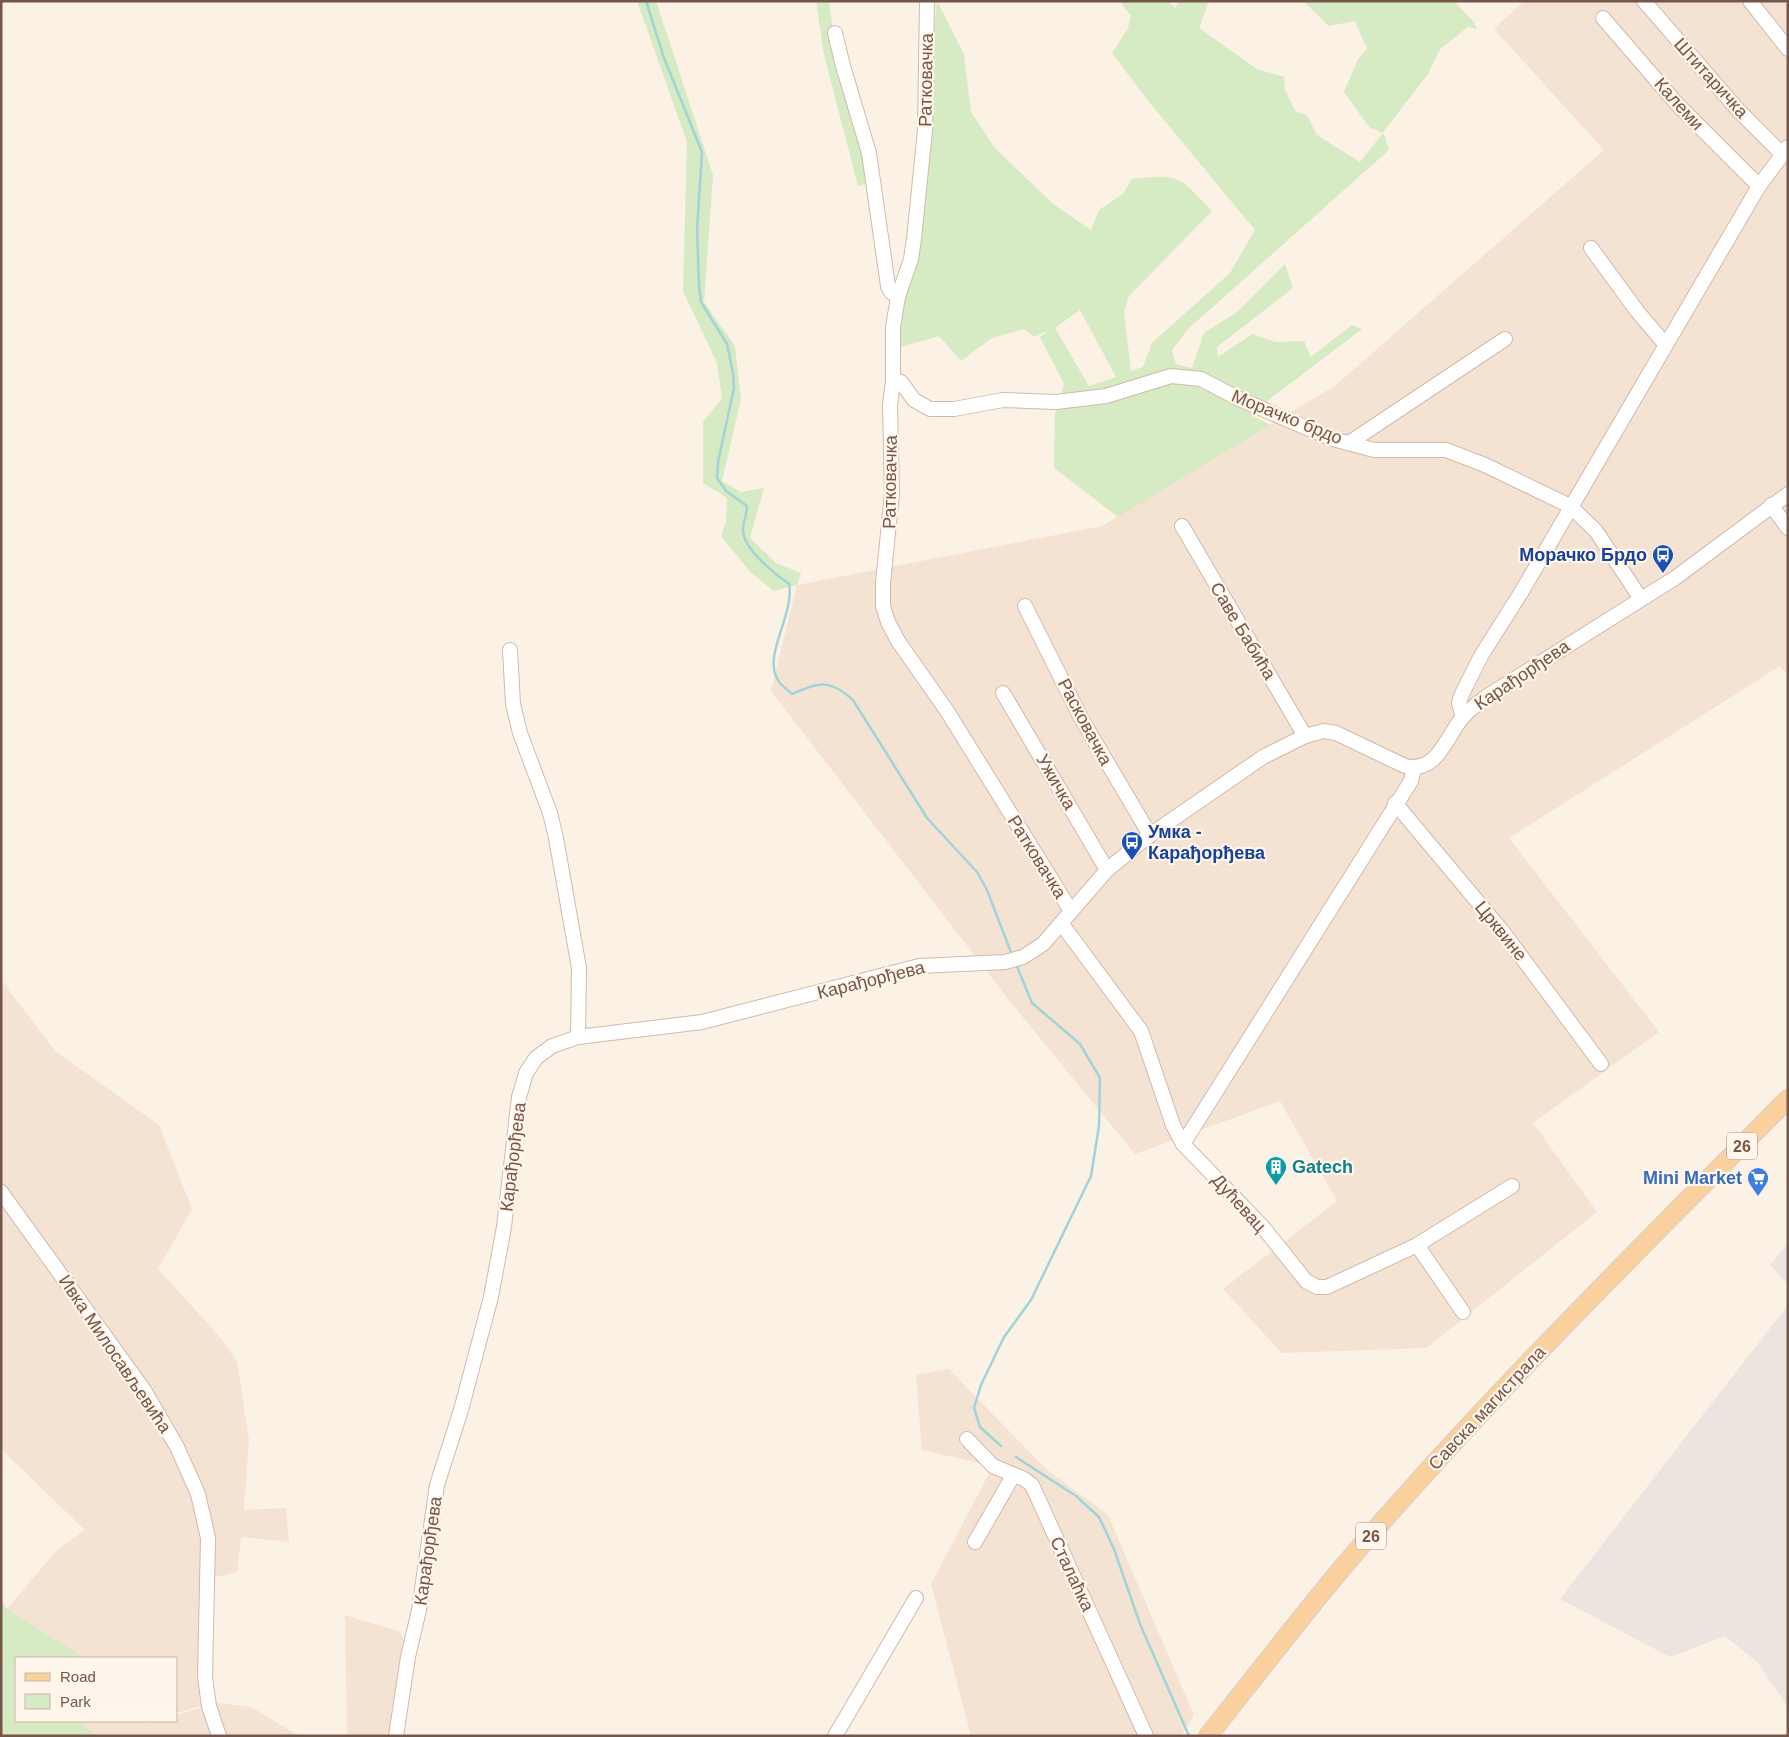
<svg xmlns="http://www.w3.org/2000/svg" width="1789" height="1737" viewBox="0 0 1789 1737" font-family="Arial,sans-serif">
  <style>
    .residential { fill: #f4e2d3 }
    .industrial { fill: #ece4df }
    .green { fill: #d6eac3; fill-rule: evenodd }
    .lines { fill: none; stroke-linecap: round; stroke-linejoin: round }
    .stream { stroke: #a0d4d7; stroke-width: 2.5 }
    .minor-casing { stroke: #d0baae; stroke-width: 16 }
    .major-casing { stroke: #d8d0cc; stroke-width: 20 }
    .minor { stroke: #fff; stroke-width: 14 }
    .major { stroke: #fad09e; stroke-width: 18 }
    .labels { text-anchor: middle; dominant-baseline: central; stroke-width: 4.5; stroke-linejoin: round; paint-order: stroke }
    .shield { fill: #fff5eb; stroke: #9e867a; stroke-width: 1 }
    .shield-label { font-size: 16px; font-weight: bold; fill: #75564a }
    .street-label { font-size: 18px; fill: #75564a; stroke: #fff5eb }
    .transit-label { font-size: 18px; font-weight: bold; fill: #164399; stroke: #fff5eb; text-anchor: end }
    .culture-label { font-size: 18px; font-weight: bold; fill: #0d838f; stroke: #fff5eb; text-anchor: start }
    .shop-label { font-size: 18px; font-weight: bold; fill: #366cbe; stroke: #fff5eb; text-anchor: end }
  </style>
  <rect width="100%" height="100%" fill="#fcf1e5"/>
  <g class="residential">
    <polygon points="1524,1 1788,1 1788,675 1780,666 1509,838 1659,1032 1533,1123 1597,1212 1426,1348 1282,1353 1223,1289 1337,1201 1280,1101 1135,1154 1012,1004 771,691 797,585 1102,526 1336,385 1604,150 1494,29"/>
    <polygon points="1,980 55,1051 159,1125 192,1209 158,1269 220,1337 237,1362 249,1440 244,1510 286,1508 289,1542 241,1537 237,1572 211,1578 205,1705 176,1713 176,1658 85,1658 7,1609 56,1551 85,1530 1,1449"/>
    <polygon points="949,1369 1045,1468 1108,1515 1194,1715 1181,1736 971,1736 931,1584 993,1466 922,1450 916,1375"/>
    <polygon points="345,1615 400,1632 409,1651 396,1736 347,1736"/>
    <polygon points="218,1703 251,1707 299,1736 94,1736 81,1721 150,1721 139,1725 153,1721 176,1721 176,1715"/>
  </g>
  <g class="industrial">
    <polygon points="1788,1243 1788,1284 1770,1265"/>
    <polygon points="1788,1305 1788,1707 1758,1663 1725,1636 1670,1657 1560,1599"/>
  </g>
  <g class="green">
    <polygon points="637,1 656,1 713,175 704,302 735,346 741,399 722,481 741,492 764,488 750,538 776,563 801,573 797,585 774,591 751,573 721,536 726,522 727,498 703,483 703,422 722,398 717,363 683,291 687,142"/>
    <polygon points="816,1 829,1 837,63 863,155 866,184 858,186 824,55"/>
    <path d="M 937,1 L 964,55 L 971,112 L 994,147 L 1052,203 L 1091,230 L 1099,210 L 1123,194 L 1132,179 C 1182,174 1178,176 1212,211 L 1129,296 L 1124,312 L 1131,371 L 1143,367 L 1152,343 L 1230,273 L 1255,230 L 1145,97 L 1112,53 L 1128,28 L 1131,16 L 1120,1 L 1168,1 L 1175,8 L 1179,1 L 1209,1 L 1199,28 L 1257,69 L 1284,77 L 1285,90 L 1295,111 L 1307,115 L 1317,135 L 1360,162 L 1383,133 L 1369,127 L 1344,92 L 1358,59 L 1367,49 L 1355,21 L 1329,26 L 1303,1 L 1454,1 L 1473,21 L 1477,29 L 1468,27 L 1440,49 L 1428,74 L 1383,132 L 1389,150 L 1188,329 L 1172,350 L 1176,364 L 1192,368 L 1204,333 L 1237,312 L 1285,264 L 1293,288 L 1217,347 L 1218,357 L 1252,334 L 1276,342 L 1304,341 L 1311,357 L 1352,325 L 1362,329 L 1250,414 L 1270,425 L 1118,517 L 1054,468 L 1055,414 L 1064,384 L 1040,337 L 1050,330 L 1034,337 L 1024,329 L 992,338 L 961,361 L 939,336 L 901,347 L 898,340 L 900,317 L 920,222 L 933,116 L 932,49 ZM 1080,310 L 1116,377 L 1089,386 L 1055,328 Z"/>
    <polygon points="1,1601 7,1609 85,1658 16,1658 16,1721 81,1721 94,1736 1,1736"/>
  </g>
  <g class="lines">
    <g class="stream">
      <path d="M 646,1 L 664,58 L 702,152 L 697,230 L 699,285 L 701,302 L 727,344 L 733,373 L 734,388 L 718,462 L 717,478 L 726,491 L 747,506 C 747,514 743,523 743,530 C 743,549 774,573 789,584 C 795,614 762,656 778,680 C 781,686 788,690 792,694 C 820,682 830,679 853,700 L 927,818 L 977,872 L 987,890 L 1012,955"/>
      <polyline points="1001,1446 980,1427 974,1408 981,1385 1004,1337 1031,1300 1091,1176 1099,1126 1100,1078 1080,1044 1032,1003 1016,964"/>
      <polyline points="1016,1457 1076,1496 1099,1517 1114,1549 1140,1624 1189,1736"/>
    </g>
    <g class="minor-casing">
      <g id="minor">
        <polyline points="927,1 925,130 914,239 911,259 898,297 893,327 893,381 890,405 892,493 883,583 883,606 888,622 898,641 947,711 1071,911"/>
        <polyline points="1644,1 1738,110 1781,153"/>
        <polyline points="1750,1 1788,49"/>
        <polyline points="1603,18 1677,104 1759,186"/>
        <polyline points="835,33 843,66 869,153 888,286 891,292 898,297"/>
        <polyline points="1591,248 1637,311 1665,344"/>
        <polyline points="893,381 901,382 914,400 930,409 954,409 1003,400 1056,402 1106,396 1171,376 1201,379 1239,399 1333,439 1374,450 1446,450 1485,465 1570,506 1596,531 1641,599"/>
        <polyline points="1349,443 1505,339"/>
        <polyline points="1771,505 1788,528"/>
        <polyline points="1182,526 1305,736"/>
        <polyline points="1025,606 1081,718 1150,835"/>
        <polyline points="510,650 513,704 520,733 550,813 556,838 579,968 578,1037"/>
        <polyline points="1003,693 1107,870"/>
        <polyline points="1463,717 1459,703 1461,696 1481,656 1522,591 1759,186 1788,147"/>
        <polyline points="1395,803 1503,932 1601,1064"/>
        <polyline points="1061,923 1141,1031 1173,1125 1183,1144 1262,1226 1306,1281 1317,1287 1327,1287 1417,1245 1512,1186"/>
        <polyline points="1183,1144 1411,781 1414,768"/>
        <polyline points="1,1192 144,1390 177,1447 198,1494 208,1538 205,1677 209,1706 219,1736"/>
        <polyline points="1417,1245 1463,1312"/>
        <polyline points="967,1439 993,1466 1024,1479 1032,1485 1146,1736"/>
        <polyline points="975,1542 1013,1476"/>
        <path d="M 396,1736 L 408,1657 L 419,1610 L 437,1485 L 461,1410 L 491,1297 L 504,1227 L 519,1097 L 526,1073 L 536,1058 L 552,1046 L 578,1037 L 702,1022 L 919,966 L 1005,962 L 1023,957 L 1043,944 L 1107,870 L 1150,835 L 1263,757 L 1305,736 L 1324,731 L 1336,733 L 1405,766 C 1437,774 1446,737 1462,718 C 1469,710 1478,703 1486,697 L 1675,578 L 1788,494"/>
        <polyline points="835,1736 916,1598"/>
      </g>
    </g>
    <g class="major-casing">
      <path id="major" d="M 1208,1736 C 1253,1679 1297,1622 1343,1567 C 1483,1403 1636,1252 1788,1099"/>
    </g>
    <use href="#minor" class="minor"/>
    <use href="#major" class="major"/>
  </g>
  <defs>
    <g id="bus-pin" transform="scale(1.125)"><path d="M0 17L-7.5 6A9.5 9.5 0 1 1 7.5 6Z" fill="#1a4fb4" stroke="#fff5eb"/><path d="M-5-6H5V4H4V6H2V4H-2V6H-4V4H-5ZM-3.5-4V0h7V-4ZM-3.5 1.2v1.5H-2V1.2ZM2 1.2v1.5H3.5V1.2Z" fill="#fff"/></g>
    <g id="building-pin" transform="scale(1.125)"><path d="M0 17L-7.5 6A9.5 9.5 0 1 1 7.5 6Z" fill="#0f9aa8" stroke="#fff5eb"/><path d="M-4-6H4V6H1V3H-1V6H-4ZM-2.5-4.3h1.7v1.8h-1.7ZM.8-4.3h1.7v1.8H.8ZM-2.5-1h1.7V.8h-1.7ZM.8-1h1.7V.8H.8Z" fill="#fff"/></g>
    <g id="supermarket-pin" transform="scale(1.125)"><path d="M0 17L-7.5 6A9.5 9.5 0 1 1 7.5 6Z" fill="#3f7fe0" stroke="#fff5eb"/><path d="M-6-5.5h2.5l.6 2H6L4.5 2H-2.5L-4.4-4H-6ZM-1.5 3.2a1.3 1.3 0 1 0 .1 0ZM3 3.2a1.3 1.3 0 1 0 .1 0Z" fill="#fff"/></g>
  </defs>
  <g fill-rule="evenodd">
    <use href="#bus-pin" x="1663" y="555"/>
    <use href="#bus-pin" x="1132" y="842"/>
    <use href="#building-pin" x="1276" y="1167"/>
    <use href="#supermarket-pin" x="1758" y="1178"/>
  </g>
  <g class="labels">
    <g class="shield">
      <rect x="1727" y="1132.5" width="30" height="27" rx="4"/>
      <rect x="1356" y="1522.5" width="30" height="27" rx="4"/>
    </g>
    <g class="shield-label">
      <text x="1742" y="1146">26</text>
      <text x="1371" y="1536">26</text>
    </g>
    <g class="street-label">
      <text transform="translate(1711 78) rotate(48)">Штитаричка</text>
      <text transform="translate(926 80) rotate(-89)">Ратковачка</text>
      <text transform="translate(1679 104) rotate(48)">Калеми</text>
      <text transform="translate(1287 417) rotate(22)">Морачко брдо</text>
      <text transform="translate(890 482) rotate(-89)">Ратковачка</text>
      <text transform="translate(1243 631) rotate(59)">Саве Бабића</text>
      <text transform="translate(1522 675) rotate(-34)">Карађорђева</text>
      <text transform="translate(1085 722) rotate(62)">Расковачка</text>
      <text transform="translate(1056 782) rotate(60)">Ужичка</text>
      <text transform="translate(1037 857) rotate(58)">Ратковачка</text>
      <text transform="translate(1501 931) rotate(51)">Црквине</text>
      <text transform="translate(871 980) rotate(-14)">Карађорђева</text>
      <text transform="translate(513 1157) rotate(-83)">Карађорђева</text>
      <text transform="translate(1239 1203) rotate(48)">Дућевац</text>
      <text transform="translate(115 1354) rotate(56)">Ивка Милосављевића</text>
      <text transform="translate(1487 1408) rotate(-47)">Савска магистрала</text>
      <text transform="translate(428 1551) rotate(-82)">Карађорђева</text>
      <text transform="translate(1072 1574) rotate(65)">Сталаћка</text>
    </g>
    <g class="transit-label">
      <text x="1647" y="555">Морачко Брдо</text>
      <text x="1148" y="832" text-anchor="start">Умка -<tspan x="1148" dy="21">Карађорђева</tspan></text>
    </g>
    <g class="culture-label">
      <text x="1292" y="1167">Gatech</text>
    </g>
    <g class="shop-label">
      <text x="1742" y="1178">Mini Market</text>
    </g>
  </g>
  <rect width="1789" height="1737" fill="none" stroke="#75564a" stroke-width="5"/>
  <rect x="15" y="1657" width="162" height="65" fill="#fff5eb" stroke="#c8b5ab"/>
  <rect x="25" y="1673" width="25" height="8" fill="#fad09e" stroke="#c8b5ab"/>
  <text x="60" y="1682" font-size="15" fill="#75564a">Road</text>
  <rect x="25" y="1694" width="25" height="15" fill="#d6eac3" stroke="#c8b5ab"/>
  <text x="60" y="1707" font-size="15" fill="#75564a">Park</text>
</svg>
